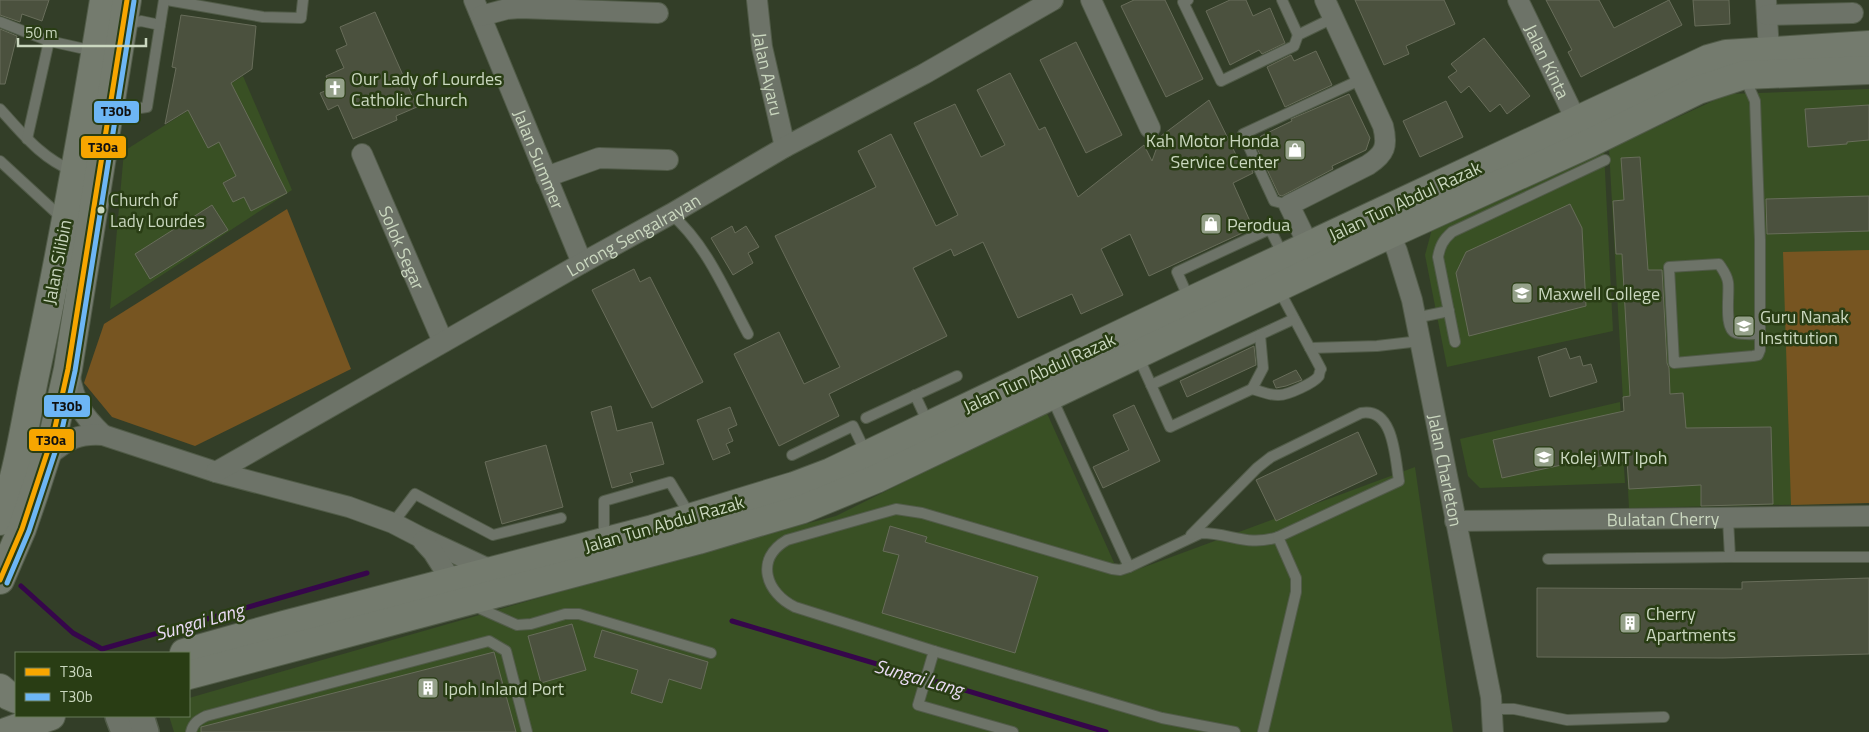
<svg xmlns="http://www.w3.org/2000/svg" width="1869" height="732" viewBox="0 0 1869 732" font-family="'Titillium Web',sans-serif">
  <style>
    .built { fill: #395024 }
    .green { fill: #775521 }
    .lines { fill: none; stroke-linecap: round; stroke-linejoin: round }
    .stream { stroke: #36064b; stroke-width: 5 }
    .building { fill: #4b513e; stroke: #686d5a }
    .service-casing { stroke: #515b48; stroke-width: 12 }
    .minor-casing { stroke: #515b48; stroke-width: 22 }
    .tertiary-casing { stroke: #515b48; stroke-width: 28 }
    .primary-casing { stroke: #515b48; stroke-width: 30 }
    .service { stroke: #6d7368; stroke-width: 10 }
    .minor { stroke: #6d7368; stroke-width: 20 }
    .tertiary { stroke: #6d7368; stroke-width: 25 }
    .primary { stroke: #747b6e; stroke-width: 28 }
    .bus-1-casing { stroke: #293d14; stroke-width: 9 }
    .bus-2-casing { stroke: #293d14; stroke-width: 9 }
    .bus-1 { stroke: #f7a600; stroke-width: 5 }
    .bus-2 { stroke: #6db6f5; stroke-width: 5 }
    .bus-dot { fill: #cad7bf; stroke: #293d14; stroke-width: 2 }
    .labels { text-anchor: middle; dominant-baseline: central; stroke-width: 5; stroke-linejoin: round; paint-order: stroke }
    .bus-label { font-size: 17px; fill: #cad7bf; stroke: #293d14; text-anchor: start }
    .street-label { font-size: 18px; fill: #cad7bf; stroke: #293d14 }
    .poi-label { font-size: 18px; fill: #cad7bf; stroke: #293d14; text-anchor: start }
    .water-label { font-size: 19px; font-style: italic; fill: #ebdcf6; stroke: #293d14 }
    .line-badge { stroke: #293d14; stroke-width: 2 }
    .pale-badge-label { font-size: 14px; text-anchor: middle; font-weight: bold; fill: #111 }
  </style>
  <rect width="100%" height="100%" fill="#333e28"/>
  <g class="built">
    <polygon points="243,76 292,190 110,309 124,151"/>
    <polygon points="1869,89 1869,503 1629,508 1609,149 1728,94"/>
    <polygon points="1604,151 1613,331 1447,367 1425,255 1432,229"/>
    <polygon points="1620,402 1625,483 1480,488 1468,476 1460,439"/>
    <polygon points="1046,411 1120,576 1415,467 1453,732 174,732 169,716 189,716 189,698 717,547 836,516"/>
  </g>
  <g class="green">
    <polygon points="287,209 351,369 195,446 112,417 84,383 104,324"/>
    <polygon points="1869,250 1869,503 1791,505 1783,252"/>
  </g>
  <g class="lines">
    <g class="stream">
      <polyline points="21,586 73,633 102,649 367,573"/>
      <polyline points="732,621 1106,732"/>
    </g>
  </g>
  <g class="building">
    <polygon points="0,0 49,0 42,21 22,14 20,22 0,15"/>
    <polygon points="1134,0 1165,0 1203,79 1166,97 1121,6"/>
    <polygon points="1230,0 1246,0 1253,16 1270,8 1285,43 1262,54 1259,50 1230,65 1206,11"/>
    <polygon points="1355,0 1444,0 1455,24 1406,46 1409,54 1384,65"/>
    <polygon points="1546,0 1599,0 1614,28 1669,0 1682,25 1581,77 1568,52 1572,50"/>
    <polygon points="1693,0 1729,0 1730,24 1695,26"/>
    <polygon points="375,12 417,107 396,116 397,120 353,139 338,105 328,110 320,93 332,88 326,76 344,68 336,50 347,45 340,27"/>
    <polygon points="181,15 256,26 252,69 231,83 287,193 251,211 244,197 233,202 223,183 236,176 219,142 208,148 188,110 165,124 176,68 172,67"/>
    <polygon points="0,29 17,36 5,84 0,84"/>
    <polygon points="1484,38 1530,96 1507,114 1500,104 1490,112 1469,86 1461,93 1448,77 1457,71 1451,64"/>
    <polygon points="1076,42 1122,135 1086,153 1040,60"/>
    <polygon points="1316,51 1332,85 1285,107 1267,67 1291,55 1294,61"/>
    <polygon points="1010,73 1039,130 1045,127 1078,197 1144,145 1152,161 1161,136 1209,100 1243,169 1248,160 1253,173 1233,183 1253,228 1149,276 1130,234 1101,249 1123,295 1081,314 1072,294 1018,318 983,242 954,256 951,249 913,268 947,336 829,394 839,416 779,446 734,354 779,332 804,384 840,367 775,236 876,187 858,151 891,134 936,226 958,215 914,123 955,104 981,157 1005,145 977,90"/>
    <polygon points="1349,94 1370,138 1366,150 1332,166 1333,169 1282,196 1279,195 1256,146 1261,136 1292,121 1291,119"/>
    <polygon points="1446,101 1463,137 1420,157 1403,121"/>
    <polygon points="1869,105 1869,140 1847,142 1847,144 1808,147 1805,109"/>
    <polygon points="1640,157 1648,270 1662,270 1667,363 1669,368 1670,394 1683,393 1686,428 1771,427 1773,504 1701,506 1701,485 1629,489 1627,460 1591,468 1589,459 1502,478 1493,440 1624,411 1623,397 1630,396 1622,254 1616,254 1613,201 1624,200 1621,158"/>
    <polygon points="1869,196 1869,231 1767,234 1766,199"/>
    <polygon points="1570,204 1582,228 1586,306 1469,336 1456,273 1466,252"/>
    <polygon points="212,205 228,230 150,279 135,254"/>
    <polygon points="732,226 735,233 746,226 759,247 748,253 753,263 733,275 711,238"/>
    <polygon points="634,269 640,282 650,277 703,382 652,408 592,290"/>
    <polygon points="1254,346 1256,365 1187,397 1180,381"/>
    <polygon points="1566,348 1570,359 1580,356 1583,366 1591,364 1597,382 1550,397 1538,357"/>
    <polygon points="1296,370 1302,380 1286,386 1276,388 1273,381"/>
    <polygon points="1134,405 1160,461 1103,488 1093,467 1129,450 1113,415"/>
    <polygon points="611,406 617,431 652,422 664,464 630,473 633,482 612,488 591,412"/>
    <polygon points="730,407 737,425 728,429 733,441 726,444 730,453 713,460 697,420"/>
    <polygon points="1358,432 1377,474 1276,521 1256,480"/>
    <polygon points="546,445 563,507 502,524 485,462"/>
    <polygon points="890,526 927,537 925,542 1038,577 1015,653 882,613 899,555 883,551"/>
    <polygon points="1869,578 1869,654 1723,658 1537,657 1537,588 1742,589 1742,582"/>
    <polygon points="572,624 586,670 541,683 528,636"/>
    <polygon points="602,630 708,662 701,689 669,679 662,703 631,693 638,670 594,657"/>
    <polygon points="494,652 516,732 201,732 201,727"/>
  </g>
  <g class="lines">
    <g class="service-casing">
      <g id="service">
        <polyline points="167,0 263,17 301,18 303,0"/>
        <polyline points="1188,0 1183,2 1221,81 1294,46 1298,35 1333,18"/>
        <polyline points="1282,0 1298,35"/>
        <polyline points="0,22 49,41 94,51"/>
        <polyline points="124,25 141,21 160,25"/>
        <path d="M 1744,76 L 1755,101 L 1760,240 L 1760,350 L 1758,355 L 1753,356 L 1674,363 L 1669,267 L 1719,264 C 1723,270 1727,275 1728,282 C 1730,293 1723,329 1736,333 C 1743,335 1753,334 1760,334"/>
        <polyline points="111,105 134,109 147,107 164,0"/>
        <path d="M 0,109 C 23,134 41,158 73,171"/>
        <polyline points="27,139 49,41"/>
        <polyline points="0,161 63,219"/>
        <polyline points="1289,205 1274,201 1243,134 1362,79"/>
        <path d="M 671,214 C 707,245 726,293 748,334"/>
        <polyline points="1190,301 1177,272 1270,229 1284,257"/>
        <polyline points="1415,318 1449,311"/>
        <path d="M 1455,342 L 1438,257 C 1440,246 1443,240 1452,232 L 1605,160"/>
        <polyline points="1310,348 1377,346 1420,341"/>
        <path d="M 1138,356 L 1170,427 L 1252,389 C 1261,391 1270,396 1279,395 C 1288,395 1314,383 1319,376 C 1319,375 1320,370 1321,369 L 1278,288"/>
        <polyline points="1151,385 1294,319"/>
        <polyline points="1252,389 1263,368 1260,335"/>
        <polyline points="915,395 929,425"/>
        <path d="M 1051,396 L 1129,567 L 1201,533 C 1231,533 1247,547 1278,537 L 1296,578 L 1296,592 L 1263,732"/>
        <polyline points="866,418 957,376"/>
        <polyline points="792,455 853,426 866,453"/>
        <polyline points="1728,519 1730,557 1869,557"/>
        <polyline points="393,523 415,494 493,535 561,518"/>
        <path d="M 1191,535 L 1257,468 L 1271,457 L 1361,413 C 1394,407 1395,458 1399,481 L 1278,537"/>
        <polyline points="604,540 604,501 670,482 691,517"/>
        <polyline points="1548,559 1730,557"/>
        <path d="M 1129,567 L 1120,570 L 1112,569 L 922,513 L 896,509 L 787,540 C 754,559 766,593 795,607 L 934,651 L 1162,718 L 1235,732"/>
        <polyline points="472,605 517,625 531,624 565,614 579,614 711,653"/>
        <polyline points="934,651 918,705 1013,732"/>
        <polyline points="1492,709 1514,709 1567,720 1664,717"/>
        <path d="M 191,732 C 193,723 198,720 206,716 L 489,641 L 506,651 L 527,732"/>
      </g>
    </g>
    <g class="minor-casing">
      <g id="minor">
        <path id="s1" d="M 474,0 L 582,263"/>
        <path id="s2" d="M 757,0 L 762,47 L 785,147"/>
        <polyline points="1091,0 1150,128"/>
        <path id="s3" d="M 1518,0 L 1576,120"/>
        <polyline points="1766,0 1769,51"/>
        <polyline points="1767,15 1853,13"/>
        <polyline points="481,16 507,9 520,8 658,13"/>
        <path id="s4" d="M 362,154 L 443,342"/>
        <polyline points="546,177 599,158 668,160"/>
        <path id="s5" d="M 1385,223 L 1397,251 L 1412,300 L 1491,697 L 1493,732"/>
        <path d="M 1309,246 L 1289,205 L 1368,165 C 1385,154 1388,146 1383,126 L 1325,0"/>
        <path d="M 69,373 C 75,403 81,414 103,435"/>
        <path d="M 45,458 C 67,441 75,433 103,435 L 216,472 L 349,507 L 393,523 L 420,537 L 491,570"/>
        <path id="s6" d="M 216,472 L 582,263 L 671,214 L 785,147 L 924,74 L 1053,0"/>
        <path id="s7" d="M 1455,521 L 1869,516"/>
        <polyline points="423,541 433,552 459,593"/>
      </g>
    </g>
    <g class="tertiary-casing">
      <g id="tertiary">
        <polyline points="118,716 124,732"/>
        <polyline points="141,716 146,732"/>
      </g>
    </g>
    <g class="primary-casing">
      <g id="primary">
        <path d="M 0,521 C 19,473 25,420 36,370 C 62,247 84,124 104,0"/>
        <polyline points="0,580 22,529 34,494 54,432 68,369 127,0"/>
        <polyline points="184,653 284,625 653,529 794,486 831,472 1190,301 1708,59 1726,54 1869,45"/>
        <polyline points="189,675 698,540 803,509 876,479 1390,234 1590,143 1698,90 1744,75 1869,70"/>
        <polyline points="0,688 9,696 16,699"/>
        <polyline points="6,732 51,716"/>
      </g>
    </g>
    <use href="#service" class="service"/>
    <use href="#minor" class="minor"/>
    <use href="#tertiary" class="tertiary"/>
    <use href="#primary" class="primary"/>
    <g class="bus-1-casing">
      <polyline id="bus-1" points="0,580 22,529 54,432 68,369 127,0"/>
    </g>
    <g class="bus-2-casing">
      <polyline id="bus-2" points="7,583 29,531 61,434 75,371 134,1"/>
    </g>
    <use href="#bus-1" class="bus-1"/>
    <use href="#bus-2" class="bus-2"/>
  </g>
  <defs>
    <g id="church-square" transform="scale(1.125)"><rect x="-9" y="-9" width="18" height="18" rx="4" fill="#95a18a" stroke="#293d14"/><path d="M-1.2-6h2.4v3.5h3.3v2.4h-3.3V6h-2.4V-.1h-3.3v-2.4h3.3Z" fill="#fff"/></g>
    <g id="shop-square" transform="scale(1.125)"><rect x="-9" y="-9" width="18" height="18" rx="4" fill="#95a18a" stroke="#293d14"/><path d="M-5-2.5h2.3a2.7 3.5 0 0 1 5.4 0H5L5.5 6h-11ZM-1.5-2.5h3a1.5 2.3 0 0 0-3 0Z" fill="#fff"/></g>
    <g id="university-square" transform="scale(1.125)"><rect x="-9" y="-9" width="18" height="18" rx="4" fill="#95a18a" stroke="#293d14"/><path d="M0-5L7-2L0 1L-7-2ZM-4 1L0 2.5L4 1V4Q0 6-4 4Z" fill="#fff"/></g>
    <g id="school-square" transform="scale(1.125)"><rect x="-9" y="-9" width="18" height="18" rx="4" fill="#95a18a" stroke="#293d14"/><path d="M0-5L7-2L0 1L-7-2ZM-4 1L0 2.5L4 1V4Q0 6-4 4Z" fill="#fff"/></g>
    <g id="building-square" transform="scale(1.125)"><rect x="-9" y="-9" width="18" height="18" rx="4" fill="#95a18a" stroke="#293d14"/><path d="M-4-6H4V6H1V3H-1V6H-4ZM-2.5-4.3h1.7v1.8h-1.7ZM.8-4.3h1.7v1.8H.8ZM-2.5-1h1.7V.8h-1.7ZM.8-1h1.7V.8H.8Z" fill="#fff"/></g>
  </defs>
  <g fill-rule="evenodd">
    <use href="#church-square" x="335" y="88"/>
    <use href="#shop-square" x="1295" y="150"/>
    <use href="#shop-square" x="1211" y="224"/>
    <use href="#university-square" x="1522" y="293"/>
    <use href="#school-square" x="1744" y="326"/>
    <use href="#university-square" x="1544" y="457"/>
    <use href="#building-square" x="1630" y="623"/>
    <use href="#building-square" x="428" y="688"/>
  </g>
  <circle class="bus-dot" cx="101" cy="210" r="4.5"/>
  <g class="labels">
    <g class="bus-label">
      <text x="110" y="200">Church of<tspan x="110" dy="21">Lady Lourdes</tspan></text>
    </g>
    <g class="street-label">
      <text stroke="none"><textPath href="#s3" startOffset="68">Jalan Kinta</textPath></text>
      <text stroke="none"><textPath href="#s2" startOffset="75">Jalan Ayaru</textPath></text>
      <text stroke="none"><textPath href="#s1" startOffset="172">Jalan Summer</textPath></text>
      <text transform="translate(1405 201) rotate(-25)">Jalan Tun Abdul Razak</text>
      <text stroke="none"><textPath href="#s6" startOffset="480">Lorong Sengalrayan</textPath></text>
      <text stroke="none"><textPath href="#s4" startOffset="102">Solok Segar</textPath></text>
      <text transform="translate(57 262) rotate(-79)">Jalan Silibin</text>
      <text transform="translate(1039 373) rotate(-25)">Jalan Tun Abdul Razak</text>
      <text stroke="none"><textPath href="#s5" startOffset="255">Jalan Charleton</textPath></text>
      <text stroke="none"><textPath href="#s7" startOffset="208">Bulatan Cherry</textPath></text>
      <text transform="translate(664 524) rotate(-16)">Jalan Tun Abdul Razak</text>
    </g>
    <g class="poi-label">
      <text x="351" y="78">Our Lady of Lourdes<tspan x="351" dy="21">Catholic Church</tspan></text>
      <text x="1279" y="140" text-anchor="end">Kah Motor Honda<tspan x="1279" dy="21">Service Center</tspan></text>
      <text x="1227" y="224">Perodua</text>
      <text x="1538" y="293">Maxwell College</text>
      <text x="1760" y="316">Guru Nanak<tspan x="1760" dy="21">Institution</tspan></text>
      <text x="1560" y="457">Kolej WIT Ipoh</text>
      <text x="1646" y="613">Cherry<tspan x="1646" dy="21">Apartments</tspan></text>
      <text x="444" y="688">Ipoh Inland Port</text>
    </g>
    <g class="water-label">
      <text transform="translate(199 621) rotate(-16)">Sungai Lang</text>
      <text transform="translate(919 677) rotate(16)">Sungai Lang</text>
    </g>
  </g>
  <g class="line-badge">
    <rect x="93" y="100" width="47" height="24" rx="5" fill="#6db6f5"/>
    <rect x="80" y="135" width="47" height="24" rx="5" fill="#f7a600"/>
    <rect x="43" y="394" width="48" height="24" rx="5" fill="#6db6f5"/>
    <rect x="28" y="428" width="47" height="24" rx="5" fill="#f7a600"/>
  </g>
  <g class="pale-badge-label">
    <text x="116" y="116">T30b</text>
    <text x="103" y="152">T30a</text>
    <text x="67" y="411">T30b</text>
    <text x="51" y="445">T30a</text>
  </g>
  <rect x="15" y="652" width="175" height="65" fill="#293d14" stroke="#697b58"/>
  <rect x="25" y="668" width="25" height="8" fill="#f7a600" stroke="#697b58"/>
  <text x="60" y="677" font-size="15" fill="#cad7bf">T30a</text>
  <rect x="25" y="693" width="25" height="8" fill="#6db6f5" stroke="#697b58"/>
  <text x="60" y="702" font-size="15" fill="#cad7bf">T30b</text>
  <path d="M18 38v8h128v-8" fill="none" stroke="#cad7bf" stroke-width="2.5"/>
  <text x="25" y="38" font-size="15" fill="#cad7bf" stroke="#293d14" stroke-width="4" paint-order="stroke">50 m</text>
</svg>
